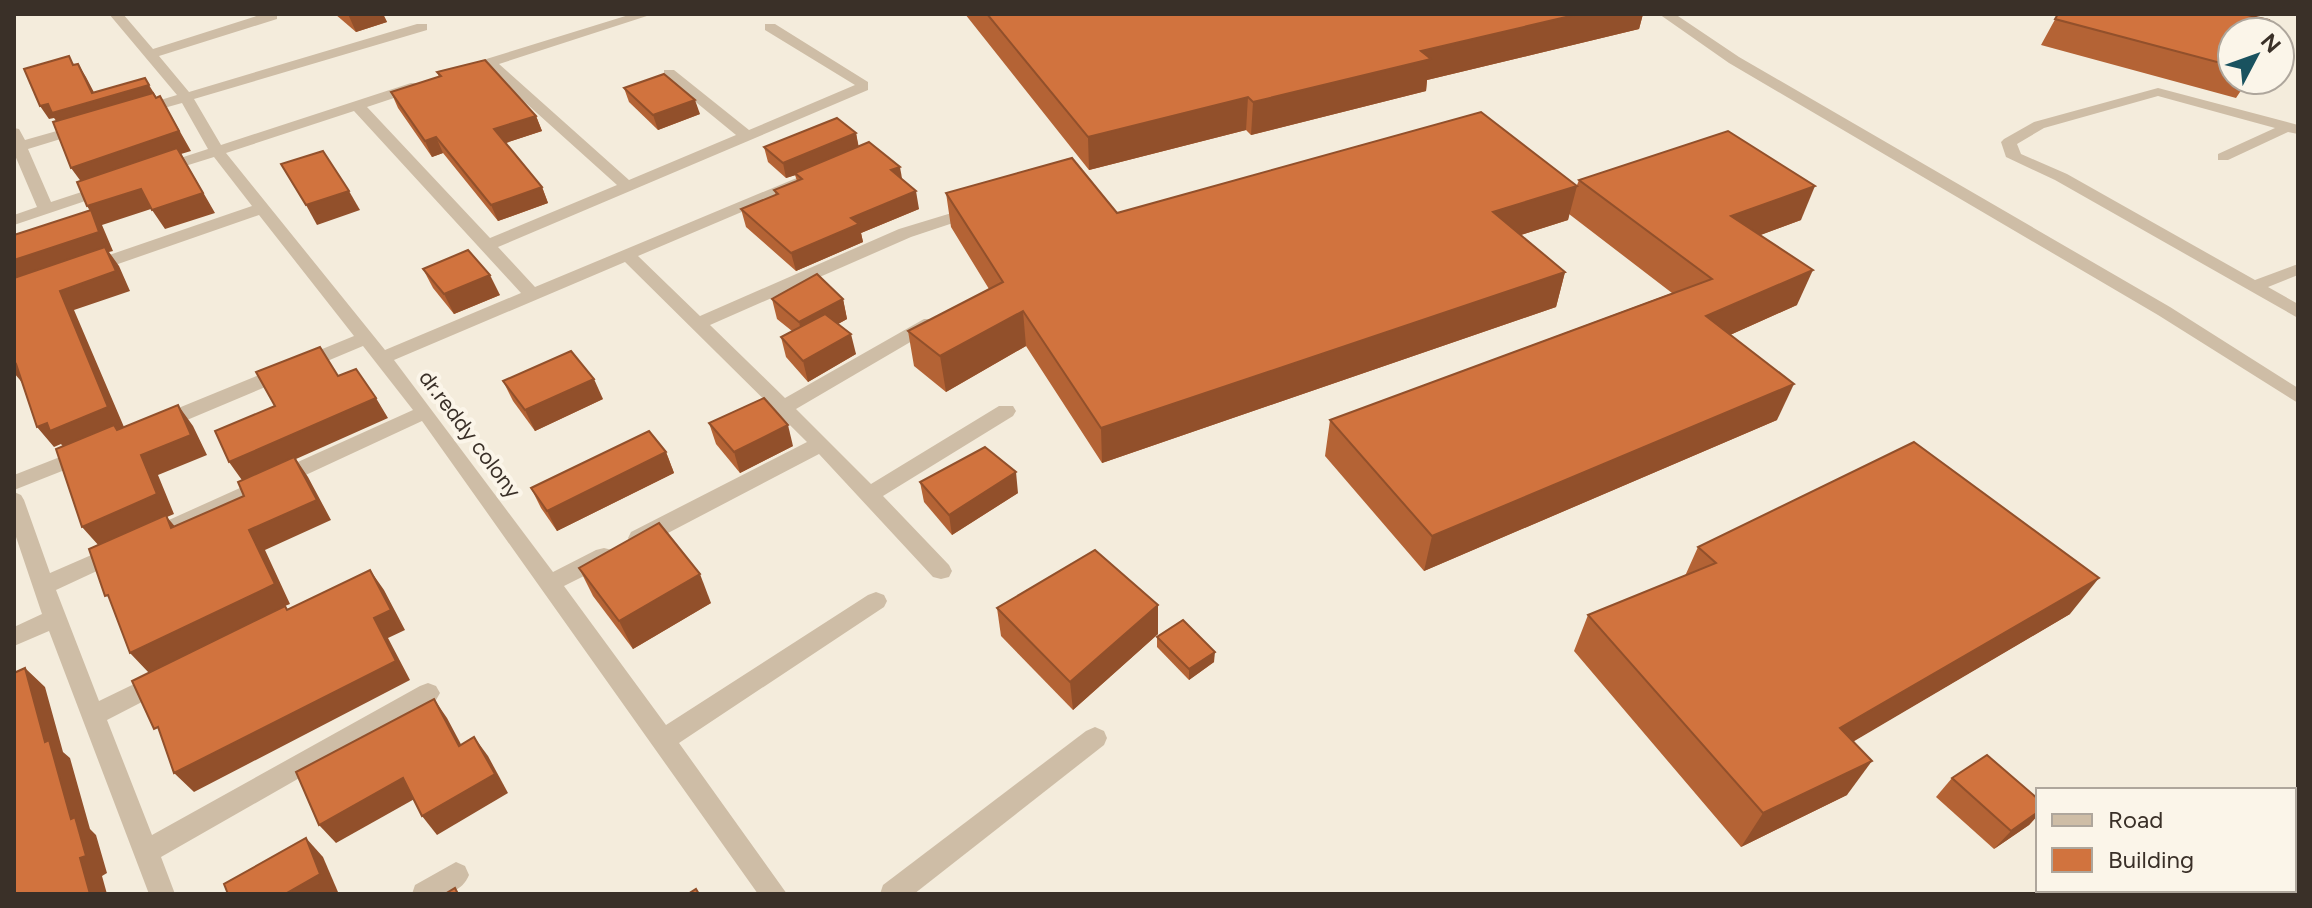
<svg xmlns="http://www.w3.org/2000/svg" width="2312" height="908" viewBox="0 0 2312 908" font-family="Figtree,sans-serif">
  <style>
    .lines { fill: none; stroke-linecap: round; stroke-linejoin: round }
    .minor { fill: #cebda6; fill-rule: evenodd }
    .wall { fill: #b46335 }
    .shaded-wall { fill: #92502b }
    .building { fill: #d1733e; stroke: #92502b; stroke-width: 2 }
    .labels { text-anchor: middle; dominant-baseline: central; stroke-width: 8; stroke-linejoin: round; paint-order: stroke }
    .street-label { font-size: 22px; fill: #3a3028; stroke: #fbf5e9 }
  </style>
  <rect width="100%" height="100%" fill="#f4ecdc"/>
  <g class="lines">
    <g class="minor">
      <path d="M 109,14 L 123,14 L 153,49 L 263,14 L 277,14 L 277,19 L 159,56 L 189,92 L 417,24 L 427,24 L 427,30 L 194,99 L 221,145 L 411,83 L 421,83 L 421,89 L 367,107 L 490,238 L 617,185 L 487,68 L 457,74 L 457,68 L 632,14 L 653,14 L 499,64 L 629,180 L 736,135 L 664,76 L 664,70 L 674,70 L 749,130 L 855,85 L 765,30 L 765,24 L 775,24 L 868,82 L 868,90 L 498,247 L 535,287 L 799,177 L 807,182 L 805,185 L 638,256 L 700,316 L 899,229 L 968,208 L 980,208 L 980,214 L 911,237 L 710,325 L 785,398 L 924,319 L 936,319 L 939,323 L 936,327 L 796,409 L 871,484 L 999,406 L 1013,406 L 1016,411 L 1013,416 L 883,496 L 949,565 L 952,571 L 949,577 L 941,579 L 933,577 L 819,454 L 647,544 L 631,544 L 628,538 L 631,532 L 807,442 L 625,262 L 394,360 L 553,572 L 596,550 L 604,548 L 612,550 L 615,556 L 612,562 L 564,586 L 666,725 L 868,595 L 876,592 L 884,595 L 887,601 L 884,607 L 679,743 L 787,894 L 758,894 L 422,421 L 174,536 L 160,536 L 156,530 L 160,524 L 413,410 L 363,346 L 168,428 L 154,428 L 151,423 L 154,418 L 354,336 L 259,215 L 95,272 L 83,272 L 80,268 L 83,264 L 252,206 L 214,157 L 166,172 L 156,172 L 156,166 L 208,149 L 182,103 L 139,115 L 134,114 L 134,108 L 177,95 ZM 354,111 L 521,293 L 385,350 L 226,153 Z"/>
      <polygon points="1659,14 1675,14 1739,57 2170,307 2298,388 2298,403 2158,315 1729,63"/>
      <polygon points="2158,88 2298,125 2298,134 2288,132 2228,160 2218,160 2218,154 2275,128 2158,96 2044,128 2017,144 2021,154 2067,174 2255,280 2298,264 2298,275 2268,287 2298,304 2298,318 2055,180 2006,157 2001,142 2004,139 2034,122"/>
      <polygon points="85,123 92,127 90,130 28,149 51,202 109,183 117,188 115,191 14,225 14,215 37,207 14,153 14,128 19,129 25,140"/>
      <polygon points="83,448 90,450 93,455 90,460 14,490 14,475"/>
      <polygon points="14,492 21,495 24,500 50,573 119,543 127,545 130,551 127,557 56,590 99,701 161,671 169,674 173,681 169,688 107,720 152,835 420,686 428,683 436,686 440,693 436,700 161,857 175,894 149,894 49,631 14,646 14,627 42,614 14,531"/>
      <polygon points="1095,727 1104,731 1107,738 1104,745 914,894 880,894 883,885 1086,731"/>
      <path d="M 456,862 L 465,866 L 469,875 C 459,899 433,894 412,894 L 415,885 Z"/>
    </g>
  </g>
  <g class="wall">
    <polygon points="335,14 383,14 387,22 356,32"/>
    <polygon points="965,14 1643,14 1639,29 1427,80 1426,91 1251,135 1246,130 1089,170"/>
    <polygon points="2058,14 2232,32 2232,80 2248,80 2236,98 2041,45"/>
    <polygon points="437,72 536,116 542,131 505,143 542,187 548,203 498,221 443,153 432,157 398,108 391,92 439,77"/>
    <polygon points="624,88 700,114 658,130 629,102"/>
    <polygon points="856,133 858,146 902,179 919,209 861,233 863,242 796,271 746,227 741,209 776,195 774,190 797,181 795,175 786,178 768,162 764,147"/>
    <polygon points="1579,180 1801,220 1760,235 1797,305 1730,335 1777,420 1424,571 1325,456 1330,420 1672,293 1569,214 1568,220 1521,235 1565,272 1556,307 1102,463 1026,346 946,392 914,366 908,331 989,289 951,227 946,193 1117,213 1577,185"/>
    <polygon points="423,269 500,295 454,314 433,288"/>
    <polygon points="772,299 843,299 847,319 838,324 856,354 808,382 786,357 781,337 792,331 777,319"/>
    <polygon points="503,381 603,399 535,431 513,401"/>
    <polygon points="709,423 793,446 740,473 716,444"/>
    <polygon points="666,452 674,473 557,531 541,508 531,488"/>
    <polygon points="920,482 1018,493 952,535 924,502"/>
    <polygon points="1698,547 2070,614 1853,741 1847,795 1741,847 1574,651 1588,615 1685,576"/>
    <polygon points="579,568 711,603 633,649 593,596"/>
    <polygon points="997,608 1158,634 1073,710 1001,636"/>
    <polygon points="1157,637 1214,662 1189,680 1157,647"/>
    <polygon points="1952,778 2038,799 2038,815 2029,825 1994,849 1936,797"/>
  </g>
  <g class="shaded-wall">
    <polygon points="348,14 383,14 387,22 356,32"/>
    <polygon points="1579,14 1643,14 1639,29 1427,80 1426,91 1251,135 1253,102 1421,51"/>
    <polygon points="78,64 86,77 98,100 149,85 157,98 60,126 54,118 49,119 40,106 92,93"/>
    <polygon points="160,96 191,151 181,154 215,213 165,229 152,210 181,154 85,187 71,168"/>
    <polygon points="1248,97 1246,130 1089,170 1088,137"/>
    <polygon points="695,100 700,114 658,130 653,115"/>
    <polygon points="536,116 542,131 500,145 494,129"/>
    <polygon points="856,133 859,148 795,173 796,175 786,178 783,163"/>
    <polygon points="436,137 443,153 432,157 425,141"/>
    <polygon points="900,167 903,184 891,170"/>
    <polygon points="1577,186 1568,220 1486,246 1493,212"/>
    <polygon points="1815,186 1801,220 1718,251 1731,216"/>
    <polygon points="542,187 548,203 498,221 491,205"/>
    <polygon points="141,189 154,208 102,225 113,251 109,252 119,266 130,291 74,310 124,427 66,450 61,444 54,447 37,427 60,291 14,285 14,260 92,214 87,206"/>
    <polygon points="349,191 360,210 317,225 306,205"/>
    <polygon points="916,191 919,209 861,233 863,242 796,271 791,253 851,218"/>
    <polygon points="1813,270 1797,305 1692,352 1706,316"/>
    <polygon points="1565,272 1556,307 1102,463 1101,428"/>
    <polygon points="490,275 500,295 454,314 444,294"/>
    <polygon points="843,299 847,319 804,343 799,322"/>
    <polygon points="1023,311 1026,346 946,392 940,356"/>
    <polygon points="851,334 856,354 808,382 803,361"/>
    <polygon points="16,364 25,386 14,373 14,365"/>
    <polygon points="594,379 603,399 535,431 525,410"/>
    <polygon points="1794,384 1777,420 1424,571 1432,536"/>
    <polygon points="376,398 388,418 296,459 308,477 331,520 265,550 290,604 285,606 301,626 149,673 130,653 249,530 244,483 229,462"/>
    <polygon points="178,405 193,426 207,455 158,475 174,514 167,517 182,535 100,547 82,527 141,455"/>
    <polygon points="788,425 793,446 740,473 734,452"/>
    <polygon points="666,452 674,473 557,531 547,511"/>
    <polygon points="1016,472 1018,493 952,535 949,515"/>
    <polygon points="370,570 384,590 405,630 388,638 410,680 194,792 174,773 374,618"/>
    <polygon points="700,574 711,603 633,649 619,621"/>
    <polygon points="2099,578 2070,614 1817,763 1840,728"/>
    <polygon points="1158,605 1158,634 1073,710 1070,682"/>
    <polygon points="1215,652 1214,662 1189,680 1189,669"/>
    <polygon points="25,668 45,687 63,752 70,758 90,829 96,835 107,873 102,876 107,894 90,894 45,742"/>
    <polygon points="434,699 447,718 472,765 459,746"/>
    <polygon points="474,737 488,756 508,793 437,835 422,816"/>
    <polygon points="1872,761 1847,795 1741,847 1763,813"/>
    <polygon points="403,778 418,797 336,843 319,825"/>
    <polygon points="2038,812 2038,815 2029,825 1994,849 2011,831"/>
    <polygon points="306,838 323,857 338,892 334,894 285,894"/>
  </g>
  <g class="building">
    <polygon points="987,14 1579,14 1421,51 1431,59 1253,102 1248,97 1088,137"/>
    <polygon points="2058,14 2243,14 2269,20 2266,32 2232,32 2232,66 2055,19"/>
    <polygon points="69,56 73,65 78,64 92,93 145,78 149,85 52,113 48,104 40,106 24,69"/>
    <polygon points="485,60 536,116 494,129 542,187 491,205 436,137 425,141 391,92 441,76 437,72"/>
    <polygon points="664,74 695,100 653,115 624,88"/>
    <polygon points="153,93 156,98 160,96 179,131 71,168 53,122"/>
    <polygon points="1481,112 1577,186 1493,212 1565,272 1101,428 1023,311 940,356 908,331 1003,282 946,193 1072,158 1117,213"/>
    <polygon points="837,118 856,133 783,163 764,147"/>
    <polygon points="1728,131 1815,186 1731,216 1813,270 1706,316 1794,384 1432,536 1330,420 1712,279 1579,180"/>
    <polygon points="869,142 900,167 891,170 916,191 851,218 859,224 791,253 741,209 778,194 774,190 802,179 795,173"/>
    <polygon points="177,148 203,193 152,210 141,189 87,206 77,182"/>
    <polygon points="323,151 349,191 306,205 281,164"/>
    <polygon points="91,210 99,232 14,260 14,235"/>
    <polygon points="105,247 116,271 60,291 108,407 50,431 47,423 37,427 16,364 14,365 14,278"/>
    <polygon points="468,250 490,275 444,294 423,269"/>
    <polygon points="817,274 843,299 799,322 772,299"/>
    <polygon points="825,314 851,334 803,361 781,337"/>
    <polygon points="320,347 338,376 356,369 376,398 229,462 215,431 275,406 256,372"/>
    <polygon points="571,351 594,379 525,410 503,381"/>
    <polygon points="764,398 788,425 734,452 709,423"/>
    <polygon points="178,405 191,435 141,455 157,494 82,527 56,449 114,425 117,430"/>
    <polygon points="649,431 666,452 547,511 531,488"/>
    <polygon points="1914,442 2099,578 1840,728 1872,761 1763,813 1588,615 1716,563 1698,547"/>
    <polygon points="985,447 1016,472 949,515 920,482"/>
    <polygon points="294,457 317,500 249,530 275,584 130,653 108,595 105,596 89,549 166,515 171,528 244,496 238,482"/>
    <polygon points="659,523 700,574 619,621 579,568"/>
    <polygon points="1095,550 1158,605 1070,682 997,608"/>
    <polygon points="370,570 391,610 374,618 396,661 174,773 158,727 154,729 132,681 285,606 287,610"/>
    <polygon points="1183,620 1215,652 1189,669 1157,637"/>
    <polygon points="25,668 45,742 49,740 71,819 75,817 86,856 80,858 90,894 14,894 14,673"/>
    <polygon points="434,699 459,746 474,737 495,774 422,816 403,778 319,825 296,772"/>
    <polygon points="1987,755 2038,799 2038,812 2011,831 1952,778"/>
    <polygon points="306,838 320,874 285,894 228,894 224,884"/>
    <polygon points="455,888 458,894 445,894"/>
    <polygon points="696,889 699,894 688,894"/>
  </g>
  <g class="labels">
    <g class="street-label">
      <text transform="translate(470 434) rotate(53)">dr.reddy colony</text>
    </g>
  </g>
  <rect width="2312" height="908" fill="none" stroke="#3a3028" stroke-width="32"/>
  <rect x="2036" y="788" width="260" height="104" fill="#fbf5e9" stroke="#aea69c" stroke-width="2"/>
  <rect x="2052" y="814" width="40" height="12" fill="#cebda6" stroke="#aea69c" stroke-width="2"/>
  <text x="2108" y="828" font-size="24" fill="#3a3028">Road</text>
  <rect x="2052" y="848" width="40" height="24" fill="#d1733e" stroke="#aea69c" stroke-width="2"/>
  <text x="2108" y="868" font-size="24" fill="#3a3028">Building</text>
  <g transform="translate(2256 56) rotate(49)"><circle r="38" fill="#fbf5e9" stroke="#aea69c" stroke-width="2"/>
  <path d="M0-6L14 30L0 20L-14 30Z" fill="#19525f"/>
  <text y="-12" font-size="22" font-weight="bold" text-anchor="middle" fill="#3a3028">N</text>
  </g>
</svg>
